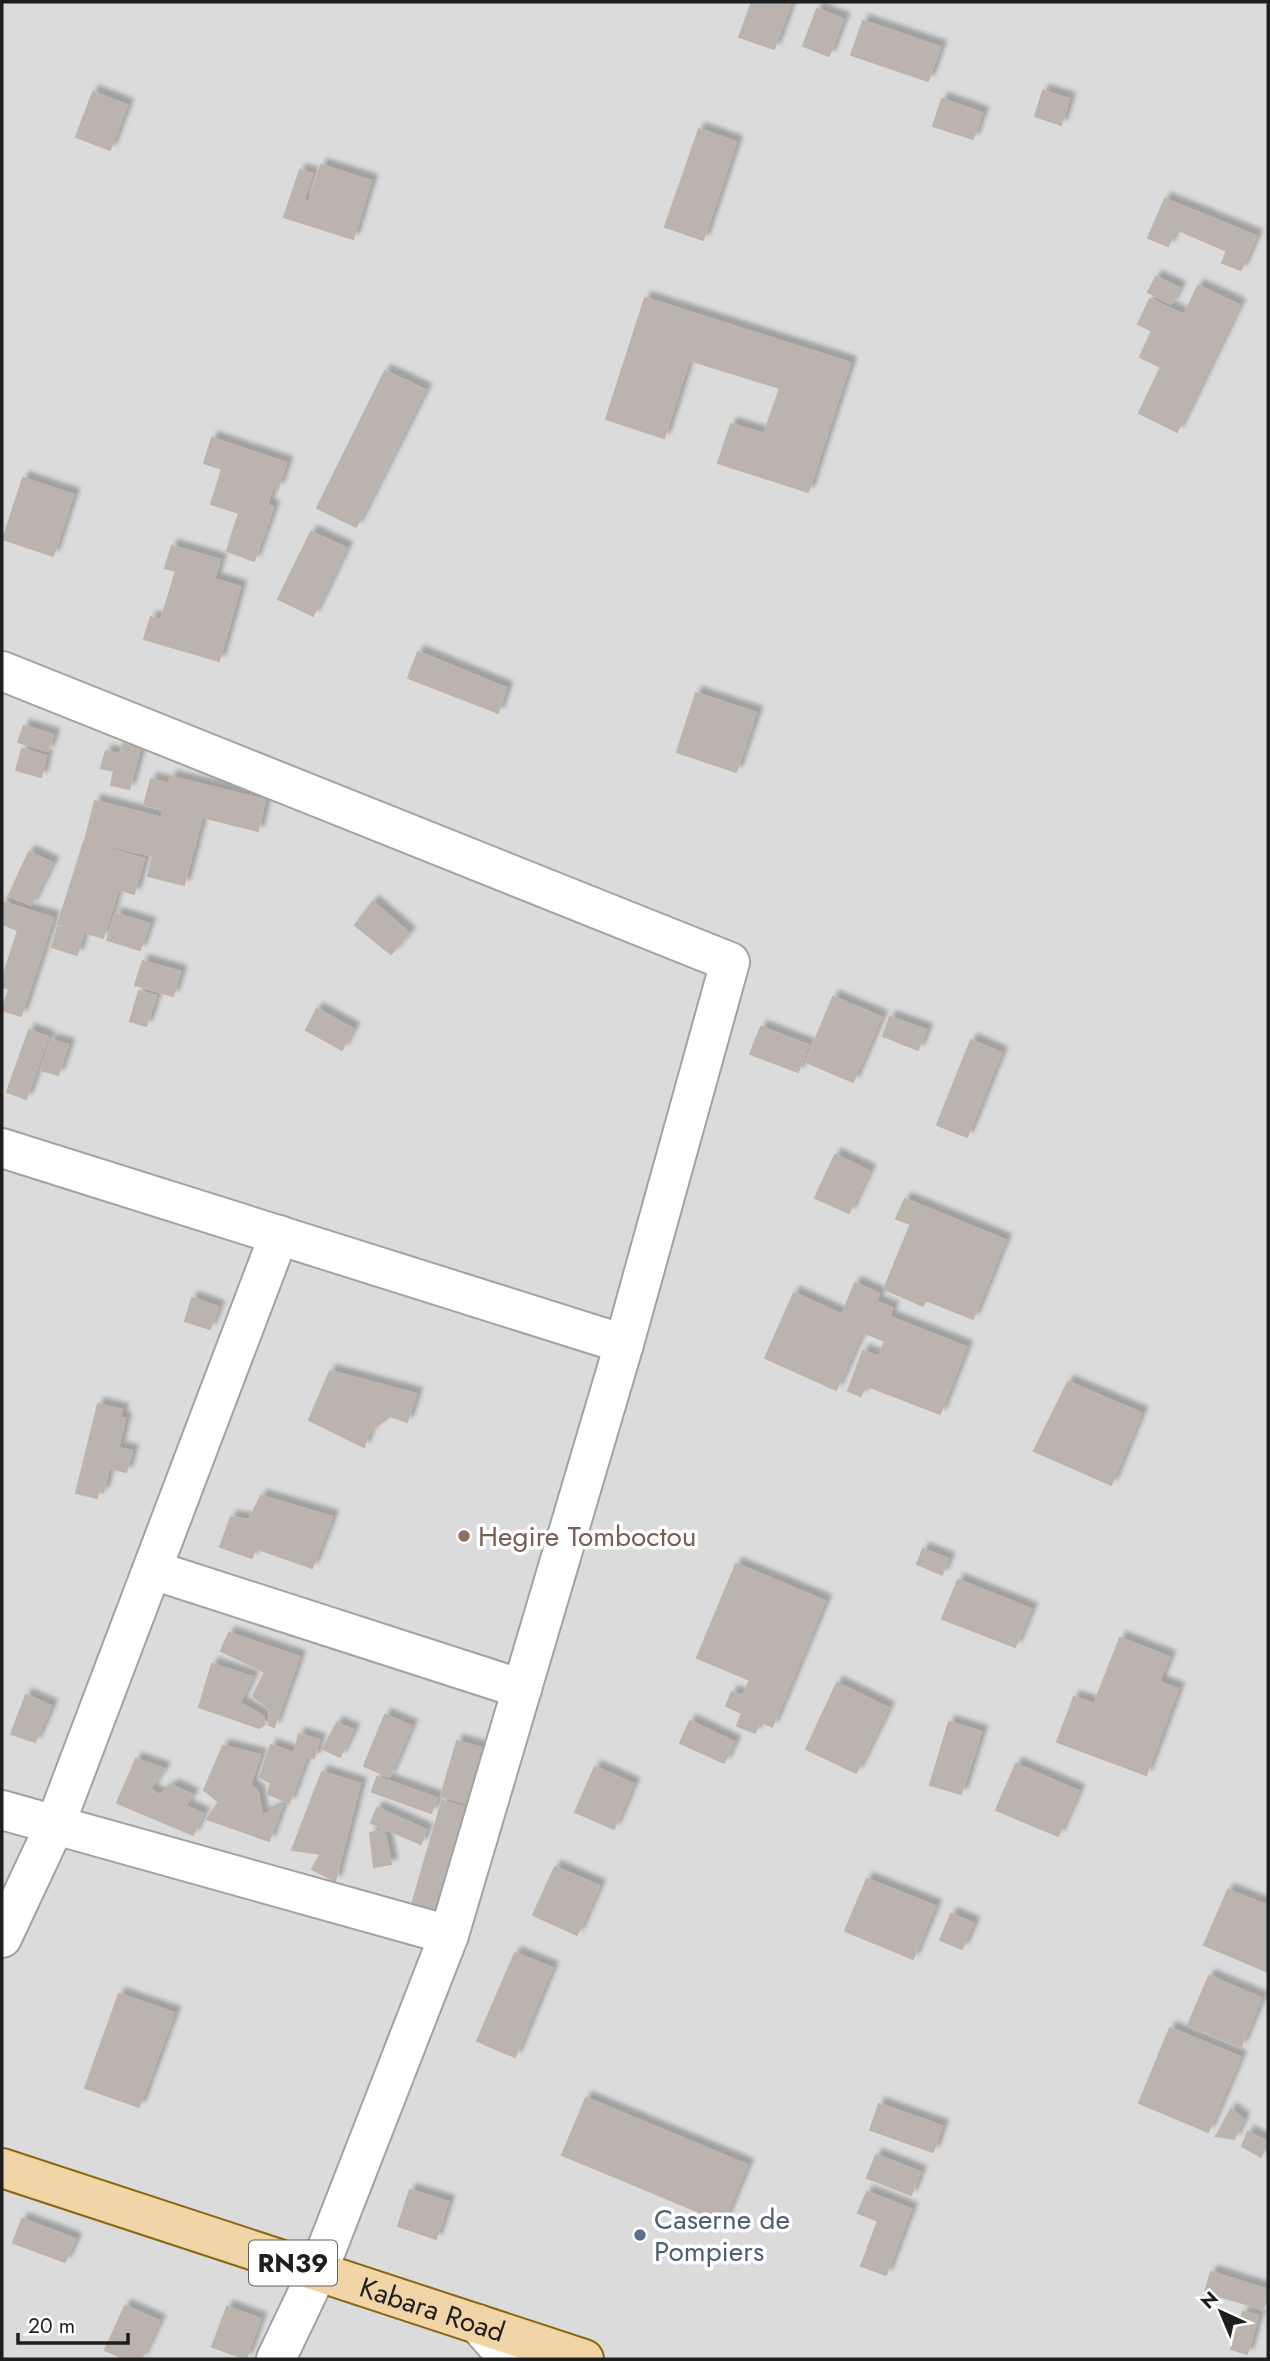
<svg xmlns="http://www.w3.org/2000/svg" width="1270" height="2361" viewBox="0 0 1270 2361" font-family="Jost,sans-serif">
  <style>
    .residential { fill: #dcdbdb }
    .building { fill: #bbb4ae; stroke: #beb3a9; stroke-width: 2; filter: url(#shadow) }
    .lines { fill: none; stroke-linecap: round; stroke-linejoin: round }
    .minor-casing { stroke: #a2a2a2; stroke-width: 42 }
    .major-casing { stroke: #886710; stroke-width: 42 }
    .minor { stroke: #fff; stroke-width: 38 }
    .major { stroke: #f2d5a6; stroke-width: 38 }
    .education-dot { fill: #8d6e63; stroke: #fff; stroke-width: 2.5 }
    .service-dot { fill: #5c6f8a; stroke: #fff; stroke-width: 2.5 }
    .labels { text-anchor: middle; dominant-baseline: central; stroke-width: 7; stroke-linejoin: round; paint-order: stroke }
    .shield { fill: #fff; stroke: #626262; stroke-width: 2 }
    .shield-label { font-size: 26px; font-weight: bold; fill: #1e1e1e }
    .education-label { font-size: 28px; fill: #785e54; stroke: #fff; text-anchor: start }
    .service-label { font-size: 28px; fill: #4e5e75; stroke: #fff; text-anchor: start }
    .street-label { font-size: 28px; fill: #1e1e1e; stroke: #fff }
  </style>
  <defs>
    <filter id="shadow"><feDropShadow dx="6" dy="-6" stdDeviation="2" flood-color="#0004"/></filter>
  </defs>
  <rect width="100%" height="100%" fill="#eeebe5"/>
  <rect class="residential" x="2" y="2" width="1266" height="2357"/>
  <g class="building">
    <polygon points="752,2 791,2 774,49 739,37"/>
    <polygon points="817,9 843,19 829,56 803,46"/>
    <polygon points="863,21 940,47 928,81 851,55"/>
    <polygon points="1043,91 1069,99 1061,125 1035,116"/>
    <polygon points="93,92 127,105 110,150 76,137"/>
    <polygon points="942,99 982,113 973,139 933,126"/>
    <polygon points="699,129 736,142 703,240 665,227"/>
    <polygon points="321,165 371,181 353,239 284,217 300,170 312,174 303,200 309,202"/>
    <polygon points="1165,199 1256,236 1241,270 1222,263 1227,251 1176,229 1168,246 1148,238"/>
    <polygon points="1156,277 1179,288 1171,304 1148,292"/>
    <polygon points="1198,286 1239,305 1177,432 1139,413 1161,367 1140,357 1152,331 1138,324 1150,299 1184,315"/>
    <polygon points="645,298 850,363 808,492 718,463 731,424 764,434 780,388 689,360 664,438 606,419"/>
    <polygon points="385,371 425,390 356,527 317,508"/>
    <polygon points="212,438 286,463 278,488 273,486 267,505 273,507 254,561 227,551 239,513 211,504 222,469 204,463"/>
    <polygon points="23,478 73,495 53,556 3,539"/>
    <polygon points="311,532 346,548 313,616 278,599"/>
    <polygon points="172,546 220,560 214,579 240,587 219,661 144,639 151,617 161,620 176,571 165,568"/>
    <polygon points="418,652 506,688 498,713 408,678"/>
    <polygon points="696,693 756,713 736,772 677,752"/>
    <polygon points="24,726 53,735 48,751 18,742"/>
    <polygon points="123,744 140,749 129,789 111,785 114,771 101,768 106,751 120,755"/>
    <polygon points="22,749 46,756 41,777 16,770"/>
    <polygon points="171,777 265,800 258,831 202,817 184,885 148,876 153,856 85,840 95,801 162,818 164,809 144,805 151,779 169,784"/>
    <polygon points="84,842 144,859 134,894 118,889 103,938 58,924"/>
    <polygon points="29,852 52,863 31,905 9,895"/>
    <polygon points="2,902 53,918 21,1016 2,1010 9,989 2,987 2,980 18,930 2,924"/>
    <polygon points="373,902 409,933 391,954 355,925"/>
    <polygon points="116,914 149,924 140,950 107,940"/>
    <polygon points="58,927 83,934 77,955 52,947"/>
    <polygon points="143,961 180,972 173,996 135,985"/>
    <polygon points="139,991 156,996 146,1026 130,1021"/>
    <polygon points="833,997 881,1017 853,1082 806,1062"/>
    <polygon points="317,1009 353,1029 342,1050 306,1030"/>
    <polygon points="890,1017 926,1030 918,1050 883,1036"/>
    <polygon points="761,1027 808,1045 798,1072 750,1054"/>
    <polygon points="29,1030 48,1037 26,1099 7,1092"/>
    <polygon points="51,1040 68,1045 58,1075 41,1070"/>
    <polygon points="971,1040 1001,1053 967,1137 937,1125"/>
    <polygon points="835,1155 869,1171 849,1213 815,1198"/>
    <polygon points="905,1199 1005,1240 973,1319 926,1300 923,1306 884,1289 911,1224 896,1219"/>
    <polygon points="855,1283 879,1294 836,1390 765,1358 794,1293 842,1315"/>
    <polygon points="192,1298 218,1307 210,1329 185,1321"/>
    <polygon points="877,1302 892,1308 889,1317 966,1347 940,1414 867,1386 885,1341 865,1333"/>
    <polygon points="863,1351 877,1356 861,1396 848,1391"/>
    <polygon points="330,1371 416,1394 407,1422 390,1416 369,1432 364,1447 309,1420"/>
    <polygon points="1068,1382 1141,1413 1111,1485 1034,1451"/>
    <polygon points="98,1404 122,1410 120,1418 125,1419 118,1448 132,1451 126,1472 109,1468 103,1492 99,1490 97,1498 76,1493"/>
    <polygon points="261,1496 332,1517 312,1568 255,1548 252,1558 220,1547 231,1517 249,1520"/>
    <polygon points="923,1549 948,1559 942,1575 917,1564"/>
    <polygon points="736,1564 825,1601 772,1727 760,1721 755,1733 737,1726 742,1713 726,1706 732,1692 743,1696 750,1680 697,1658"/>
    <polygon points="958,1580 1031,1609 1015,1647 942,1619"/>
    <polygon points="229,1633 299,1657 274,1727 269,1725 270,1709 253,1696 265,1672 221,1651"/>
    <polygon points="1120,1638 1169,1657 1159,1682 1178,1689 1146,1775 1057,1742 1074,1697 1094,1704"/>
    <polygon points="212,1664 252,1677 240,1703 263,1716 264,1725 259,1728 199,1707"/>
    <polygon points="837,1683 888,1708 856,1773 806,1749"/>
    <polygon points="26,1695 51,1706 35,1742 11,1734"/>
    <polygon points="385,1715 411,1726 389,1777 364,1766"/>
    <polygon points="690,1721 734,1742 724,1763 680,1743"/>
    <polygon points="949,1722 981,1732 961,1794 930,1785"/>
    <polygon points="337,1723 353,1730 340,1757 323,1749"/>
    <polygon points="299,1734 319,1740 314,1758 294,1753"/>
    <polygon points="457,1741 485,1749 469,1804 441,1796"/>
    <polygon points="271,1745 306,1758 289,1803 268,1794 271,1783 260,1777"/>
    <polygon points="223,1746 260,1755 250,1785 258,1792 262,1816 282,1806 269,1841 207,1819 219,1802 204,1790"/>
    <polygon points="136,1759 164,1769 150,1789 159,1795 173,1786 192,1795 185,1806 203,1814 193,1835 117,1803"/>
    <polygon points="1016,1764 1078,1791 1058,1836 996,1810"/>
    <polygon points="595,1767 633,1784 614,1829 575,1812"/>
    <polygon points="322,1772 360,1784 335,1881 312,1869 321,1854 292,1850"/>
    <polygon points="377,1777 437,1798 431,1813 372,1792"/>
    <polygon points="442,1801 467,1808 436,1914 411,1908"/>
    <polygon points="377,1808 426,1830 421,1844 371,1823"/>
    <polygon points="384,1830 391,1864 374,1867 370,1833"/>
    <polygon points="555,1867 599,1886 577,1935 533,1915"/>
    <polygon points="867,1879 935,1906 913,1959 845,1931"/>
    <polygon points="1228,1890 1268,1906 1268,1972 1204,1945"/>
    <polygon points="951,1914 973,1923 962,1949 940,1940"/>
    <polygon points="515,1953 552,1968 515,2057 477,2041"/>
    <polygon points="1209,1976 1261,1998 1241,2047 1188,2025"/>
    <polygon points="119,1994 174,2013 139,2107 85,2088"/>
    <polygon points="1170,2028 1240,2057 1208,2132 1139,2103"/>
    <polygon points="586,2098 747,2165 723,2222 562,2155"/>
    <polygon points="879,2104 942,2126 933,2152 870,2130"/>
    <polygon points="1231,2109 1243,2119 1234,2139 1216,2136"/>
    <polygon points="1248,2132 1267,2142 1261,2157 1242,2146"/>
    <polygon points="876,2155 920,2172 911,2195 867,2178"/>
    <polygon points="410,2190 448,2202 436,2239 398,2226"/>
    <polygon points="867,2192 911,2209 886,2275 861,2266 878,2221 858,2213"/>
    <polygon points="22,2219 75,2239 65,2262 13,2243"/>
    <polygon points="1211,2272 1268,2290 1263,2309 1205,2292"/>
    <polygon points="125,2306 159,2321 141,2359 125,2359 105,2350"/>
    <polygon points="227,2307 260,2319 246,2359 212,2347"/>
    <polygon points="1243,2312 1258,2316 1247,2354 1231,2349"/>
  </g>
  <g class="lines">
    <g class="minor-casing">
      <g id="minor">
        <polyline points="2,671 730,962 624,1344 449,1935 318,2271 276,2359"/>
        <polyline points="2,1148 624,1344"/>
        <polyline points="153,1570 522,1689"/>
        <polyline points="2,1810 449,1935"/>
        <polyline points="2,1938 55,1825 279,1235"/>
        <polyline points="478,2324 509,2359"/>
      </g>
    </g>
    <g class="major-casing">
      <g id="major">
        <path id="s1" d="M 2,2168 L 584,2359"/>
      </g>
    </g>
    <use href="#minor" class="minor"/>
    <use href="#major" class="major"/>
  </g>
  <circle class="education-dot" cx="464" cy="1536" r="7"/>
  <circle class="service-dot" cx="640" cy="2235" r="7"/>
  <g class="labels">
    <rect class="shield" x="249" y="2240.5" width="88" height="45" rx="5"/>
    <g class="shield-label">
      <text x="293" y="2263">RN39</text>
    </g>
    <g class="education-label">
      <text x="478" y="1536">Hegire Tomboctou</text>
    </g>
    <g class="service-label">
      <text x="654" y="2219">Caserne de<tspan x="654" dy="32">Pompiers</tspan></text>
    </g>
    <g class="street-label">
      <text stroke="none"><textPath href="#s1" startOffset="453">Kabara Road</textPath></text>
    </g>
  </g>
  <rect width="1270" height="2361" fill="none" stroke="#1e1e1e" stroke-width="7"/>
  <g transform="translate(1221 2312) rotate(316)" stroke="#ffffff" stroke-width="5" paint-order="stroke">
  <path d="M0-5L12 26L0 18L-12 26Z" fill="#1e1e1e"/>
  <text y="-10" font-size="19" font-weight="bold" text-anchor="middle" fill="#1e1e1e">N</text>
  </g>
  <path d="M18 2333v10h110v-10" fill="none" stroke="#1e1e1e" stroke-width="3.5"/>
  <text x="28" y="2333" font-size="21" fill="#1e1e1e" stroke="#ffffff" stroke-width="5" paint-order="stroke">20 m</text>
</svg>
